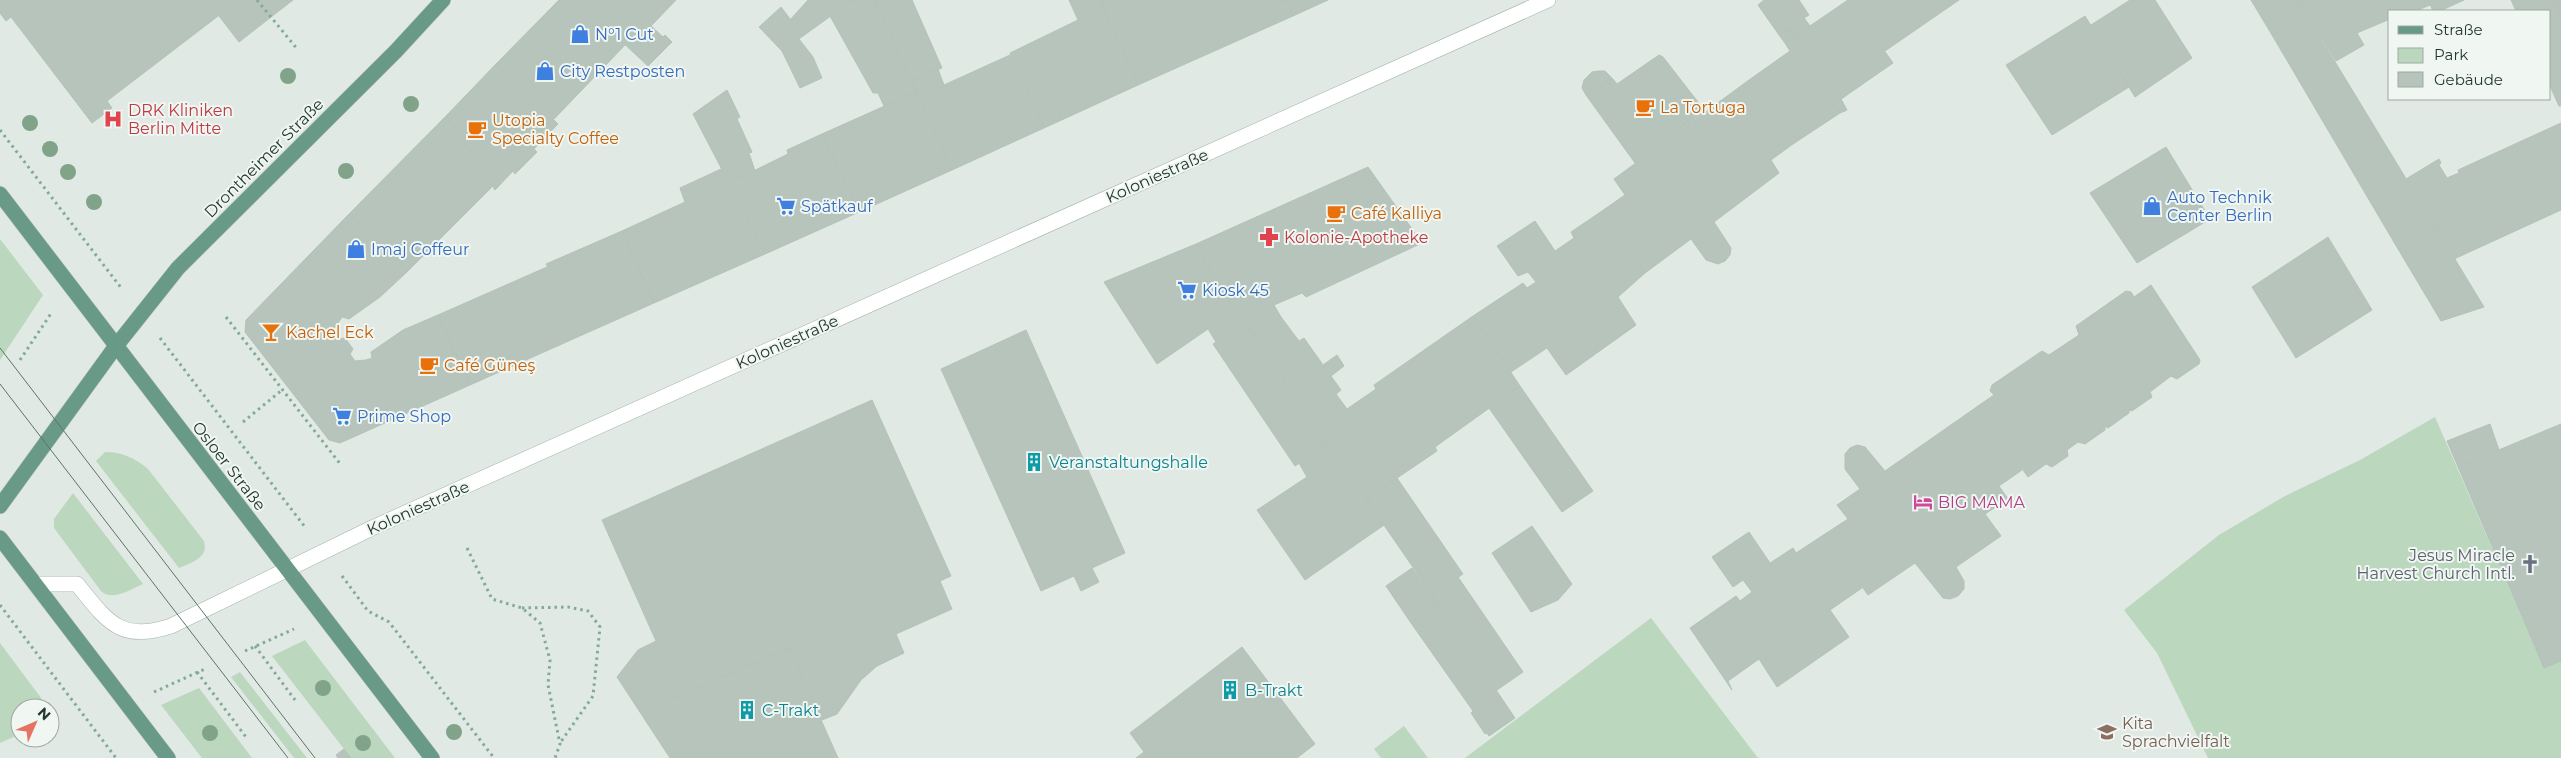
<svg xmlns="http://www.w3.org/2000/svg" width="2561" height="758" viewBox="0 0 2561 758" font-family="Montserrat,sans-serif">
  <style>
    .green { fill: #bbd8bf }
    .building { fill: #b6c4bc; stroke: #b3c2ba }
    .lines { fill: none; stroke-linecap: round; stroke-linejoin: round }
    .minor-casing { stroke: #a3b0aa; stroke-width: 16 }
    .major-casing { stroke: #bdc3c1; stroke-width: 16 }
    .path { stroke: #83aa99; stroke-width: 3; stroke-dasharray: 2.5 4; stroke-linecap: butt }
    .minor { stroke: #fff; stroke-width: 15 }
    .major { stroke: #699a87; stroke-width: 15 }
    .tram { stroke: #5d736a; stroke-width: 1 }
    .tree { fill: #80a38a }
    .labels { text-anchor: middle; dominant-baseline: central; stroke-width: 4; stroke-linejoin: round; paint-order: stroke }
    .shop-label { font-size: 16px; fill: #366cbe; stroke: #f0f6f2; text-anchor: start }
    .food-label { font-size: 16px; fill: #c56008; stroke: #f0f6f2; text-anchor: start }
    .health-label { font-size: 16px; fill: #be3a42; stroke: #f0f6f2; text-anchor: start }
    .street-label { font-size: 16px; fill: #22382f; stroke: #f0f6f2 }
    .culture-label { font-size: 16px; fill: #0d838f; stroke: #f0f6f2; text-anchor: start }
    .hotel-label { font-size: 16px; fill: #b23c85; stroke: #f0f6f2; text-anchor: start }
    .worship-label { font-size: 16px; fill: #5b616d; stroke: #f0f6f2; text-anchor: end }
    .education-label { font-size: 16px; fill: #785e54; stroke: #f0f6f2; text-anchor: start }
  </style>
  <rect width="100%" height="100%" fill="#e0e9e4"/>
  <g class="green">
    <polygon points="0,239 43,295 0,360"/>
    <polygon points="2435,417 2544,668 2561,661 2561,758 2208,758 2157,653 2124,610 2219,535 2285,496 2360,460"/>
    <path d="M 105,452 C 122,452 135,458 148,469 L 204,541 C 209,558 192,562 179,568 L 96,461 Z"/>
    <path d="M 73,493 L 143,584 C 131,589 112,602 101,591 L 54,528 L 54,519 Z"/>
    <polygon points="1651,618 1758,758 1465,758"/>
    <polygon points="305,640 314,652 395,758 351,758 272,656"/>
    <polygon points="0,643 47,706 20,708 20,734 0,743"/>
    <polygon points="240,672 307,758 294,758 231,677"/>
    <polygon points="199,688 252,758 202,758 161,705"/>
    <polygon points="1404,726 1428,758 1381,758 1374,749"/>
  </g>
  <g class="building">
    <polygon points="0,0 239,0 107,101 112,108 92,123 11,17 6,21 0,13"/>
    <polygon points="239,0 293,0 239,42 219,16"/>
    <polygon points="559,0 577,0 625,45 554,119 496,64"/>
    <polygon points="577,0 676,0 651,26 663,37 665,35 672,42 648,66"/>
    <polygon points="808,0 853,0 803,36 790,20"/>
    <polygon points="853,0 875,0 916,92 884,106 878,93 873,93 830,16"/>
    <polygon points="875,0 912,0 942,68 911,80"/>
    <polygon points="1069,0 1100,0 1138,85 1044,128 1010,53 1078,20"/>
    <polygon points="1100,0 1286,0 1293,16 1138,85"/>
    <polygon points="1286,0 1328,0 1293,16"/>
    <polygon points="1764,0 1799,0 1809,15 1804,18 1810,26 1795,37 1790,28 1779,35 1758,5"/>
    <polygon points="1848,0 1893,63 1834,104 1840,113 1793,144 1749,80 1790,51 1785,43"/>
    <polygon points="1849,0 1959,0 1885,51"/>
    <polygon points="2130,0 2155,0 2192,58 2135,97 2091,25"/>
    <polygon points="2251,0 2298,0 2306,14 2272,35"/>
    <polygon points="2298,0 2428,0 2430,5 2416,11 2390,11 2390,19 2357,33 2364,45 2336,61"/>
    <polygon points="2428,0 2464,0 2440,11 2433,11"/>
    <polygon points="2511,0 2553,0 2561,17 2561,106 2559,106 2550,86 2550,11 2516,11"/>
    <polygon points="2553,0 2561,0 2561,17"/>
    <polygon points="781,7 803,36 782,51 759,27"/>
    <polygon points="2306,14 2436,228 2398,249 2272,35"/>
    <polygon points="2085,16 2129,87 2052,135 2006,65"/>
    <polygon points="1790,28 1795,37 1785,43 1779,35"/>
    <polygon points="799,39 813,57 822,78 800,88 782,51"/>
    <polygon points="1010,55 1044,128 952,170 911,80 938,69 944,85"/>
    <polygon points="1659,55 1663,57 1705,111 1635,163 1586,95 1612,78 1617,84"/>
    <polygon points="496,64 558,124 534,149 537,152 515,174 513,171 495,190 446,116"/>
    <polygon points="1599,71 1605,71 1612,78 1586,95 1582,88 1584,80 1592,72"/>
    <polygon points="1749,80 1793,144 1771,160 1779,173 1714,222 1731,248 1730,255 1725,261 1718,264 1706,260 1691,239 1645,273 1602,211 1625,195 1614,179"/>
    <polygon points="727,90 740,117 737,119 752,152 749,153 755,171 729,183 693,114"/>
    <polygon points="916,92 952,170 859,212 822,134"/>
    <polygon points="1841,99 1847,110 1840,113 1834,104"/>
    <polygon points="446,116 493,186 408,271 349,214"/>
    <polygon points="2561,123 2561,210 2454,259 2406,179 2439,159 2441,163 2439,165 2447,178 2459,173 2458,170"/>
    <polygon points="822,134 859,212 765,254 729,183 788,154 787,150"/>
    <polygon points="2166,147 2210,219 2137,263 2090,193"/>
    <polygon points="1368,167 1422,243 1306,297 1302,293 1274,305 1281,317 1253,335 1217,283 1196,244"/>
    <polygon points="721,169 765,254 654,303 622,231 685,202 680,188"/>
    <polygon points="1602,211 1645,273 1618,297 1636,325 1566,375 1547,348 1511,372 1473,316 1523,283 1527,288 1536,282 1528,272 1518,276 1497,246 1535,221 1555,251 1574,238 1571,232"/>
    <polygon points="349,214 408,271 380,297 349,319 342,317 332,332 338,339 345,338 353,349 350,354 355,361 366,360 372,358 371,352 403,330 438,315 470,385 340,443 329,440 245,332 246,320"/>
    <polygon points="2436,228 2484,307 2441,321 2398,249"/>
    <polygon points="622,231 654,303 591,331 546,264"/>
    <polygon points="2328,237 2372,310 2296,358 2252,287"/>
    <polygon points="1196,244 1217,283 1328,444 1295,466 1213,344 1216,342 1208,329 1157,364 1104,282"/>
    <polygon points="547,267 591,331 470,385 438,315"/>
    <polygon points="2151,285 2200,360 2199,364 2177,379 2171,376 2150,392 2152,397 2132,411 2129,410 2129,413 2108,428 2105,426 2105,430 2085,444 2078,442 2067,450 2068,456 2052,467 2046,464 2028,477 1978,406 1994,395 1990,391 1992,385 2042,351 2049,355 2079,335 2076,326 2126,291 2131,292 2134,297"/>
    <polygon points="1473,316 1520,386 1435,447 1437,451 1366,499 1253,335 1281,317 1299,341 1304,338 1323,365 1337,355 1344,366 1331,376 1341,390 1336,394 1347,409 1376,389 1374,385"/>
    <polygon points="1026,330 1125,553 1092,568 1099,582 1081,591 1074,576 1041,591 941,369"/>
    <polygon points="1520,386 1593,491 1562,512 1489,408"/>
    <polygon points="872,400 951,576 940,581 952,609 896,634 904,653 877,666 861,680 837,714 822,720 789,648 670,700 701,750 682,758 670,758 617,677 638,650 656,641 602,520"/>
    <polygon points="1978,406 2022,470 1999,486 2008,499 1985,514 2001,536 1956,567 1964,581 1964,589 1958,596 1950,599 1943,598 1915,563 1868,595 1825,534 1848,519 1837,505 1860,489 1845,469 1845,454 1850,448 1857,445 1865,447 1885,471"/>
    <polygon points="2490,424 2499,450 2458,467 2447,441"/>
    <polygon points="2561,424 2561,661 2544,668 2458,467"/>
    <polygon points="1328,444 1384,525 1305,580 1257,510 1307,477 1299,463"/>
    <polygon points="1397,478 1463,574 1432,595 1366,499"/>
    <polygon points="1532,526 1572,584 1558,600 1531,612 1492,553"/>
    <polygon points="1749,532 1770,563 1793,548 1796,553 1825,534 1862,588 1830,610 1849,637 1777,687 1759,659 1728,681 1732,690 1690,628 1736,596 1740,601 1752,592 1743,580 1733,587 1712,557"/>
    <polygon points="1412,568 1438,604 1411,623 1386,586"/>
    <polygon points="1458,577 1523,672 1497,690 1432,595"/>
    <polygon points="1438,604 1515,718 1489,736 1487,733 1485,734 1471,713 1473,711 1411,623"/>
    <polygon points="1242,647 1315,744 1297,758 1136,758 1144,752 1130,733"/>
    <polygon points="789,648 838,758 707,758 670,700"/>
    <polygon points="344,749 351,758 338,758 336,755"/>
    <polygon points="701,750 707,758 682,758"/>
  </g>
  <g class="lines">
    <g class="minor-casing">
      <path id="minor" d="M 36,584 L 77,584 C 107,621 120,643 171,626 L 372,528 L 1548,0"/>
    </g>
    <g class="major-casing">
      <g id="major">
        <polyline points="0,194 432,758"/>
        <polyline points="0,506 116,346 178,268 396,51 443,0"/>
        <polyline points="0,538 168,758"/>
      </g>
    </g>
    <g class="path">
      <polyline points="257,0 298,50"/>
      <polyline points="0,130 122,289"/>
      <polyline points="226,317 341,465"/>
      <polyline points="160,338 305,527"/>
      <polyline points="20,360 52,312"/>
      <polyline points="243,422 282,390"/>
      <polyline points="467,548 492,599 522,608 540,623 550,660 548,685 560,744 555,758"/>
      <polyline points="342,576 368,611 389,622 494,758"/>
      <polyline points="0,605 116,758"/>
      <polyline points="522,608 568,607 588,611 600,627 593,696 560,743"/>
      <polyline points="255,646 295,700"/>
      <polyline points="245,651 294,629"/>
      <polyline points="197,672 246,737"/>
      <polyline points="154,692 207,668"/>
    </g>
    <use href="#minor" class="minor"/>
    <use href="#major" class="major"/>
    <g class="tram">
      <polyline points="0,348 315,758"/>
      <polyline points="0,384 288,758"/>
    </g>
  </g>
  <g class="tree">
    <circle cx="288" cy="76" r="8"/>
    <circle cx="411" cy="104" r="8"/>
    <circle cx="30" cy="123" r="8"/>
    <circle cx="50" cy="149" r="8"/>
    <circle cx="346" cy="171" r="8"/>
    <circle cx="68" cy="172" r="8"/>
    <circle cx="94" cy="202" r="8"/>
    <circle cx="323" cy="688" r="8"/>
    <circle cx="454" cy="732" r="8"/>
    <circle cx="210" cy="733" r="8"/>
    <circle cx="363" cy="743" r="8"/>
  </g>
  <defs>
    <g id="shop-bare" transform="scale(1.5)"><path d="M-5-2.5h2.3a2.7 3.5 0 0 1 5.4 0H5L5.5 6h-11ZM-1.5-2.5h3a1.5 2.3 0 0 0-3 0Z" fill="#3f7fe0" stroke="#f0f6f2" stroke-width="2.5" paint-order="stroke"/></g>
    <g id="cafe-bare" transform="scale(1.5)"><path d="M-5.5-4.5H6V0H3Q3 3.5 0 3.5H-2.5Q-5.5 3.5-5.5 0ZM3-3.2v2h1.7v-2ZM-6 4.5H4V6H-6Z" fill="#e8710a" stroke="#f0f6f2" stroke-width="2.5" paint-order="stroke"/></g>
    <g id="hospital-bare" transform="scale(1.5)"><path d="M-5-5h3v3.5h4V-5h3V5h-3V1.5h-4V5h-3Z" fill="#e0444e" stroke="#f0f6f2" stroke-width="2.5" paint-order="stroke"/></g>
    <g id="supermarket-bare" transform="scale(1.5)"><path d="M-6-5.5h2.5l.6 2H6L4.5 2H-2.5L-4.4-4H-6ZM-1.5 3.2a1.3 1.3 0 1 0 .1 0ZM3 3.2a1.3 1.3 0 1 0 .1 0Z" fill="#3f7fe0" stroke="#f0f6f2" stroke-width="2.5" paint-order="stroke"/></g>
    <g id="pharmacy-bare" transform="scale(1.5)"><path d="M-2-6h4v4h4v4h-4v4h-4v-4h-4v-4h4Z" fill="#e0444e" stroke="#f0f6f2" stroke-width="2.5" paint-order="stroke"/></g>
    <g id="bar-bare" transform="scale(1.5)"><path d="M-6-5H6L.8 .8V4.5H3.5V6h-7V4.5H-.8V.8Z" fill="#e8710a" stroke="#f0f6f2" stroke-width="2.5" paint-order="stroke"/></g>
    <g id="building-bare" transform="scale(1.5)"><path d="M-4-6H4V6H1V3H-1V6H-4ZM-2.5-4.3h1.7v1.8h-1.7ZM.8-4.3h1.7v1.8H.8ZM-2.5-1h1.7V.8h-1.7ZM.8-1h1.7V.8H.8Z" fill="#0f9aa8" stroke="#f0f6f2" stroke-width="2.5" paint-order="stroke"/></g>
    <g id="hotel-bare" transform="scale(1.5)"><path d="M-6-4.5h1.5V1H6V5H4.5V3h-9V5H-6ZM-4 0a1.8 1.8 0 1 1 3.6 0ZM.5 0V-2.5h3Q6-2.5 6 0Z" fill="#d1479c" stroke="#f0f6f2" stroke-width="2.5" paint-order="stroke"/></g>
    <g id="church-bare" transform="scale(1.5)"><path d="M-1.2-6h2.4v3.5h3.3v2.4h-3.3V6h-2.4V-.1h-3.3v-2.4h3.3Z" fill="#6b7280" stroke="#f0f6f2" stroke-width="2.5" paint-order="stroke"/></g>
    <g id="school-bare" transform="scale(1.5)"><path d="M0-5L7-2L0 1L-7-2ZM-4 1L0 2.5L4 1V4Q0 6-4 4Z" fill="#8d6e63" stroke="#f0f6f2" stroke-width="2.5" paint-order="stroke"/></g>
  </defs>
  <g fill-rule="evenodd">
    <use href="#shop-bare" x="580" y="34"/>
    <use href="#shop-bare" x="545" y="71"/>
    <use href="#cafe-bare" x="1645" y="107"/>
    <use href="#hospital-bare" x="113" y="119"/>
    <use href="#cafe-bare" x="477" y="129"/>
    <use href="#supermarket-bare" x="786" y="206"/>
    <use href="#shop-bare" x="2152" y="206"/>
    <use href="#cafe-bare" x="1336" y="213"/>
    <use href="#pharmacy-bare" x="1269" y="237"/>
    <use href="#shop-bare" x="356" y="249"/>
    <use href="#supermarket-bare" x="1187" y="290"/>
    <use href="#bar-bare" x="271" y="332"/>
    <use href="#cafe-bare" x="429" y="365"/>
    <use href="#supermarket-bare" x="342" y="416"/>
    <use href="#building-bare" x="1034" y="462"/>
    <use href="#hotel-bare" x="1923" y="502"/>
    <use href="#church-bare" x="2530" y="564"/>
    <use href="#building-bare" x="1230" y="690"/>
    <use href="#building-bare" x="747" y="710"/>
    <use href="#school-bare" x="2107" y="732"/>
  </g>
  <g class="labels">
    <g class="shop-label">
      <text x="595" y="34">N°1 Cut</text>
      <text x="560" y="71">City Restposten</text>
      <text x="2167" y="197">Auto Technik<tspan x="2167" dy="18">Center Berlin</tspan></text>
      <text x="801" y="206">Spätkauf</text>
      <text x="371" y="249">Imaj Coffeur</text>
      <text x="1202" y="290">Kiosk 45</text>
      <text x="357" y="416">Prime Shop</text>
    </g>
    <g class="food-label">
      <text x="1660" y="107">La Tortuga</text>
      <text x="492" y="120">Utopia<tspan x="492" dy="18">Specialty Coffee</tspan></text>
      <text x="1351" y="213">Café Kalliya</text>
      <text x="286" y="332">Kachel Eck</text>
      <text x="444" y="365">Café Güneş</text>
    </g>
    <g class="health-label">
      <text x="128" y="110">DRK Kliniken<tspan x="128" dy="18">Berlin Mitte</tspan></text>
      <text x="1284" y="237">Kolonie-Apotheke</text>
    </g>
    <g class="street-label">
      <text transform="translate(264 158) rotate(-45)">Drontheimer Straße</text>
      <text transform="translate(1157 176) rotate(-24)">Koloniestraße</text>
      <text transform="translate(787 342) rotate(-24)">Koloniestraße</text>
      <text transform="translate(229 466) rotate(52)">Osloer Straße</text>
      <text transform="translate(418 508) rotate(-24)">Koloniestraße</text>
    </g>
    <g class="culture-label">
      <text x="1049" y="462">Veranstaltungshalle</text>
      <text x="1245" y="690">B-Trakt</text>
      <text x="762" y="710">C-Trakt</text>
    </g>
    <g class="hotel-label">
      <text x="1938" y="502">BIG MAMA</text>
    </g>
    <g class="worship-label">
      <text x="2515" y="555">Jesus Miracle<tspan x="2515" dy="18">Harvest Church Intl.</tspan></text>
    </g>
    <g class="education-label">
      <text x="2122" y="723">Kita<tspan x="2122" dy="18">Sprachvielfalt</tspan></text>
    </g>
  </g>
  <rect x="2388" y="10" width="162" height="90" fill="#f0f6f2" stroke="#9eaaa4"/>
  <rect x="2398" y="26" width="25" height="8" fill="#699a87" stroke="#9eaaa4"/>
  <text x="2434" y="35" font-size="15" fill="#22382f">Straße</text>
  <rect x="2398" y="48" width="25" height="15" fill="#bbd8bf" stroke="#9eaaa4"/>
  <text x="2434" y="60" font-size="15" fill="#22382f">Park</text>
  <rect x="2398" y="72" width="25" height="15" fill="#b6c4bc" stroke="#9eaaa4"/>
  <text x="2434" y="85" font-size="15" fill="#22382f">Gebäude</text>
  <g transform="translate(35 723) rotate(45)"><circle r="24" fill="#f0f6f2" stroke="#9eaaa4"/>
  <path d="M0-4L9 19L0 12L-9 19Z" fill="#e47364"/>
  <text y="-8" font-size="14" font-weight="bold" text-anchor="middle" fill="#22382f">N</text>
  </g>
</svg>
